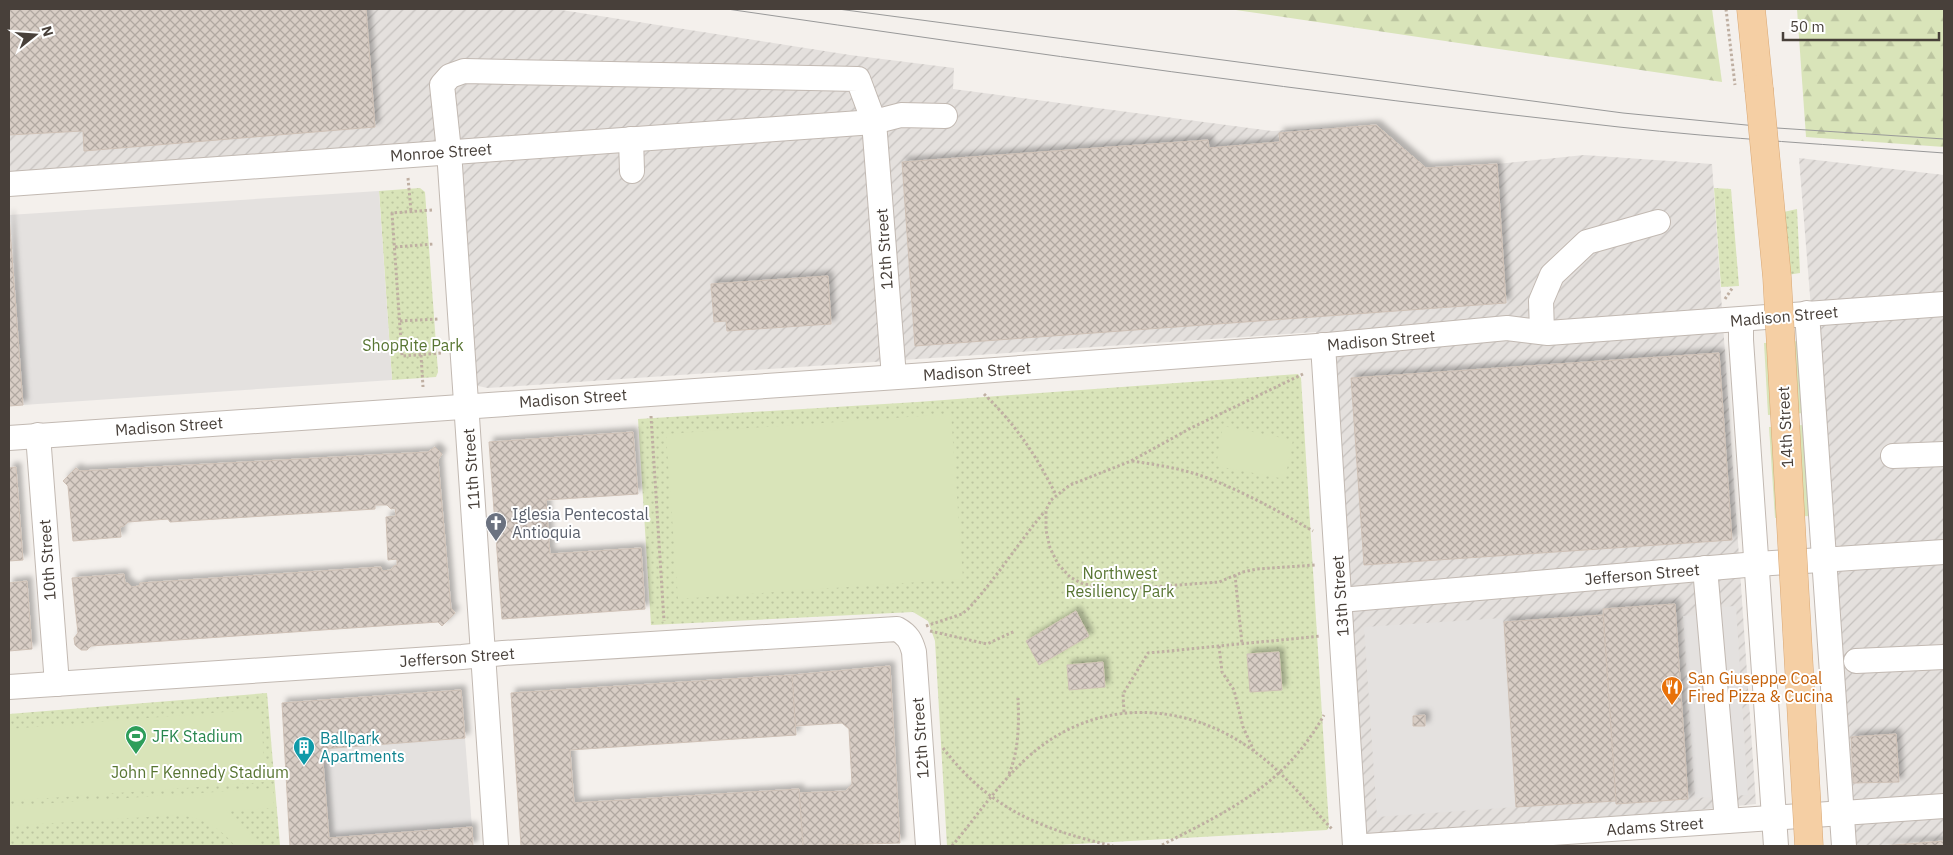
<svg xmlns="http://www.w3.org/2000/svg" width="1953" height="855" viewBox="0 0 1953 855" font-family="'IBM Plex Sans',sans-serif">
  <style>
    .industrial { fill: url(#industrial-furrows) }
    .green { fill: url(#green-dots) }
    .forest { fill: url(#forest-firs) }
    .pitch { fill: #d9e4b9 }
    .parking { fill: #e4e1df }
    .building { fill: url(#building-cross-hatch); stroke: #cfc1b6; filter: url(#shadow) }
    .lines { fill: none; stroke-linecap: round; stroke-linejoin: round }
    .minor-casing { stroke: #c2b9b2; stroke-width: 26 }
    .major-casing { stroke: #d9a875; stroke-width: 29 }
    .path { stroke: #bfafa2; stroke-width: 3; stroke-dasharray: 2.5 2.5; stroke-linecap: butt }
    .minor { stroke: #fff; stroke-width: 24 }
    .major { stroke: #f5cfa4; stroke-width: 28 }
    .tram { stroke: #999; stroke-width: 1 }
    .major-bridge-casing { stroke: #d9a875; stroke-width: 29; stroke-linecap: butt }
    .path-bridge { stroke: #bfafa2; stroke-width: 3; stroke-dasharray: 2.5 2.5; stroke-linecap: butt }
    .major-bridge { stroke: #f5cfa4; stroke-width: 28 }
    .labels { text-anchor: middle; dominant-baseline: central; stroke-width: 4; stroke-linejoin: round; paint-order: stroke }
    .street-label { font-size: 16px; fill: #48403a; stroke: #fff }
    .park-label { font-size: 16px; fill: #587532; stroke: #fff }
    .worship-label { font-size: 16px; fill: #5b616d; stroke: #fff; text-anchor: start }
    .food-label { font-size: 16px; fill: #c56008; stroke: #fff; text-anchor: start }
    .leisure-label { font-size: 16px; fill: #27864d; stroke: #fff; text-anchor: start }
    .culture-label { font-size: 16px; fill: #0d838f; stroke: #fff; text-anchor: start }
  </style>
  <defs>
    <pattern id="industrial-furrows" width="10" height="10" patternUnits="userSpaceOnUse" patternTransform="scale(1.25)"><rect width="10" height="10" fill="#e4e0dd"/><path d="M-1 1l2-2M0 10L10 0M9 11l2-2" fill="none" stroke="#c5c1be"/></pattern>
    <pattern id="green-dots" width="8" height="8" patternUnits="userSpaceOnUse" patternTransform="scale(1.25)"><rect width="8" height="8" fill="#d9e4b9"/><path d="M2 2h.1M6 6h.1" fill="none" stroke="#bcc5a0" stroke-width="1.8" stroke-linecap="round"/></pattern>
    <pattern id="forest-firs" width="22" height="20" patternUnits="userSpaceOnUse" patternTransform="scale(1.25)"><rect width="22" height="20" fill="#d9e4b9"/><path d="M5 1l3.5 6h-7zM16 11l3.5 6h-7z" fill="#bcc5a0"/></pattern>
    <pattern id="building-cross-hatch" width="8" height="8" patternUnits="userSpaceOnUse" patternTransform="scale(1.25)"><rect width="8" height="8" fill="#d8cdc5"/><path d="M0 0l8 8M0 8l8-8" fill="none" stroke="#b1a8a1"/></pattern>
    <filter id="shadow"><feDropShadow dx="4.5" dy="-4.5" stdDeviation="2.5" flood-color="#0004"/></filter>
  </defs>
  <rect width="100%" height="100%" fill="#f4f0ec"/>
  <g class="industrial">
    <polygon points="9,9 555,9 850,55 954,68 953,89 1272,131 1376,125 1426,168 1497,164 1584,155 1712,164 1756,804 1355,846 1316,332 488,388 478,386 474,379 460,158 9,180"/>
    <polygon points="1799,158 1944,175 1944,846 1854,846"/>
  </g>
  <g class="green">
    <polygon points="420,188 425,192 438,372 436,377 392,380 379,191"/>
    <polygon points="1714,188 1731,189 1739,286 1721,287"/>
    <polygon points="1797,209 1800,273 1781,276 1775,214"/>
    <polygon points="1298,374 1301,378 1329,827 1327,830 1042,846 947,846 935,641 928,621 913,612 651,625 638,419 917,402"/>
    <polygon points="267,693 280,846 9,846 9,714"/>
  </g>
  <g class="forest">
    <polygon points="1229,9 1712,9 1722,82"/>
    <polygon points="1797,9 1944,9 1944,147 1806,137"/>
  </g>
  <g class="pitch">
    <polygon points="1800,341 1805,413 1768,415 1764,343"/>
    <polygon points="951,414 963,579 678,599 666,434"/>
    <polygon points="1804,425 1809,516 1775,518 1769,427"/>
    <polygon points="1223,426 1293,440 1285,479 1216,466"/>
    <polygon points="261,709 265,782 9,801 9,729"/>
    <path d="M 273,788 L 274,808 L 226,811 L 246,829 L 258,846 L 235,846 C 220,827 201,817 178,815 L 9,826 L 9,806 Z"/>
  </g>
  <g class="parking">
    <polygon points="379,191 392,380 23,405 9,215"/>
    <polygon points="1736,606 1748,795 1695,798 1683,616 1695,615 1697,608"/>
    <polygon points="1503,618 1516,807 1377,817 1364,627"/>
    <polygon points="465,738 472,827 329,838 322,749"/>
  </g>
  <g class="building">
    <polygon points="9,9 366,9 375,127 84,151 83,131 9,135"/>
    <polygon points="1376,125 1426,168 1497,164 1506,303 915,346 902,162 1208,140 1209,148 1280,142 1279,133"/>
    <polygon points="9,215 23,405 9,406"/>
    <polygon points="828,276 831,324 727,331 726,321 714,322 711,284"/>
    <polygon points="1719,353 1732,540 1364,565 1351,378"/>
    <polygon points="633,432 638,494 546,500 550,554 641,548 645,609 502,619 489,442"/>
    <polygon points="435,447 442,454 438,460 451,608 455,613 442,626 438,622 91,646 87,650 81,650 75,645 74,638 78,633 72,578 124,574 125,583 128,583 132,587 139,586 140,583 381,567 382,571 391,570 394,566 397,565 397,559 388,560 386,517 396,516 395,508 391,509 387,505 375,505 375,509 170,522 168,519 128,522 124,526 120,527 121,537 73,541 68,486 63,481 76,468 80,471 428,452"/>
    <polygon points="16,467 23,560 9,561 9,468"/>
    <polygon points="27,581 32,649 9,651 9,583"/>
    <polygon points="1675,604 1688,799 1616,804 1603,609"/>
    <polygon points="1076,611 1089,636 1039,665 1026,641"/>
    <polygon points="1603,615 1616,801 1516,807 1504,622"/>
    <polygon points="1279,652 1282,690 1250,692 1247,654"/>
    <polygon points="1103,662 1105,687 1069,690 1067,665"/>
    <polygon points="890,666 900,843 803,846 799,793 846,791 852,784 849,729 842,723 795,726 792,675"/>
    <polygon points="792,675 796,735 570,750 574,803 799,789 803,846 521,846 511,693"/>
    <polygon points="461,690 465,738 322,749 329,838 472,827 473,846 290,846 282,703"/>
    <polygon points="1425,715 1425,726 1413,726 1413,716"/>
    <polygon points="1896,734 1899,782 1853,783 1851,737"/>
    <polygon points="1944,841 1944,846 1881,846"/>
  </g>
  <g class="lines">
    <g class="minor-casing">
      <g id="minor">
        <polyline points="631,139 632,171"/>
        <polyline points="9,184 874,122 901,115 945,116"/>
        <polyline points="1807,313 1844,846"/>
        <polyline points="1741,320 1741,340 1776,846"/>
        <polyline points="1542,332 1541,301 1552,275 1587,242 1658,222"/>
        <polyline points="1323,345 1355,846"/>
        <polyline points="38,435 57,684"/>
        <polyline points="9,438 927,375 1317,346 1507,328 1548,333 1944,304"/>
        <polyline points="1893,456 1944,454"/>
        <polyline points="1705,568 1727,821"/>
        <polyline points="1340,600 1757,564 1944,552"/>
        <polyline points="1856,661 1944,657"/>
        <path d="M 9,687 L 462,657 L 503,653 L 897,629 C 908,635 911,641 914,652 L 928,846"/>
        <polyline points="496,846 449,151 442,85 450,76 464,71 858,79 874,122 894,377"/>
        <polyline points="1366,846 1944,806"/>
      </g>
    </g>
    <g class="major-casing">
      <polyline id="major" points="1751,9 1759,89"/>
    </g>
    <g class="path">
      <polyline points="408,178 411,211"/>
      <polyline points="432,210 392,213 402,356 442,353"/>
      <polyline points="395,247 434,244"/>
      <polyline points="1725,299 1733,287"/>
      <polyline points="400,321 439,319"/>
      <polyline points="421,355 423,387"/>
      <polyline points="1303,374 1191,428 1131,461 1070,485 1051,500 1046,510 1046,530 1050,548 1058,564 1070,577 1081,583 1110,590 1219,582 1243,572 1257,569 1315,565"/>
      <path d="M 984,394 C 1016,425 1036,455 1056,495"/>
      <polyline points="651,416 664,621"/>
      <path d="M 1132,461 C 1158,465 1185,469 1210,479 C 1246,493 1280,512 1313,531"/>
      <polyline points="1235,575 1242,644"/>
      <path d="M 926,626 L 962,614 L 968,609 C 996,579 1018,543 1045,511"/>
      <polyline points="930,631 987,644 1015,631"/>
      <polyline points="1219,646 1222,672 1234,690 1243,727 1254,751"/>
      <polyline points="1124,712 1123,694 1148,653 1321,636"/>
      <path d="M 943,748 C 990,809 1040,829 1113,846"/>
      <path d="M 1009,774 C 1019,750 1019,724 1018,698"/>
      <path d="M 1162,845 C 1230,810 1285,785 1324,715"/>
      <path d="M 952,846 C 977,816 999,783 1028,757 C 1098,694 1193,701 1263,758 C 1287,777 1311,807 1332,829"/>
    </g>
    <use href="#minor" class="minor"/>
    <use href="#major" class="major"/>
    <g class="tram">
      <path d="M 727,9 C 1023,52 1320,94 1619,127 C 1727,139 1836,145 1944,153"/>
      <polyline points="838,9 1623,113 1777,128 1944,139"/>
    </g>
    <g class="major-bridge-casing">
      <polyline id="major-bridge" points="1759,89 1777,277 1809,846"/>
    </g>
    <polyline class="path-bridge" points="1726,9 1735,85"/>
    <use href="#major-bridge" class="major-bridge"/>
  </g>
  <defs>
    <g id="church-pin" transform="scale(1.125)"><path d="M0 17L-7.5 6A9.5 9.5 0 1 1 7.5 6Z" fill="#6b7280" stroke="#fff"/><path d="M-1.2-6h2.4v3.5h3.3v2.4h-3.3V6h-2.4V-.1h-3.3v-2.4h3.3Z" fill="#fff"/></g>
    <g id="restaurant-pin" transform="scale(1.125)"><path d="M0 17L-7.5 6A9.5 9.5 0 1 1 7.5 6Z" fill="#e8710a" stroke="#fff"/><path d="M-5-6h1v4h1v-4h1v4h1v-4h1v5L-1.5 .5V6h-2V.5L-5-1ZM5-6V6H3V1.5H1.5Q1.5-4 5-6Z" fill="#fff"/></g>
    <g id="stadium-pin" transform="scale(1.125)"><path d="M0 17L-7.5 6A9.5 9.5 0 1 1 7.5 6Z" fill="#2e9e5b" stroke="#fff"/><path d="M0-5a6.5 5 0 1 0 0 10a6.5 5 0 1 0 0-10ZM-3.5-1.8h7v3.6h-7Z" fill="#fff"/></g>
    <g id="building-pin" transform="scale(1.125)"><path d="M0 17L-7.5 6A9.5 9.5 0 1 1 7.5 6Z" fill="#0f9aa8" stroke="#fff"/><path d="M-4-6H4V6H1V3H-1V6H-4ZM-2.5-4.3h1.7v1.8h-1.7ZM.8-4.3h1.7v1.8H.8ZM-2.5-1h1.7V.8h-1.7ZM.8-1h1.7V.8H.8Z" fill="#fff"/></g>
  </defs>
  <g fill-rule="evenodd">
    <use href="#church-pin" x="496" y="523"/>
    <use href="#restaurant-pin" x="1672" y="687"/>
    <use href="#stadium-pin" x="136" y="736"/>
    <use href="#building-pin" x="304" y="747"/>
  </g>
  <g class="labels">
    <g class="street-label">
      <text transform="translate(441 152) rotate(-4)">Monroe Street</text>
      <text transform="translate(884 249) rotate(-94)">12th Street</text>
      <text transform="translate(1784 316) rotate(-5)">Madison Street</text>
      <text transform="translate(1381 340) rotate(-5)">Madison Street</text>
      <text transform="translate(977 371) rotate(-4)">Madison Street</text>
      <text transform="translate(573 398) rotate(-4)">Madison Street</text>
      <text transform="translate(169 426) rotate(-4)">Madison Street</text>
      <text transform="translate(1785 427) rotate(-93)">14th Street</text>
      <text transform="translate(471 469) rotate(-94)">11th Street</text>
      <text transform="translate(47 560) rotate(-94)">10th Street</text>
      <text transform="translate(1642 574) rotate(-5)">Jefferson Street</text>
      <text transform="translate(1340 596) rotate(-94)">13th Street</text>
      <text transform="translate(457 657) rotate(-4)">Jefferson Street</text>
      <text transform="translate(920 738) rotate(-94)">12th Street</text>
      <text transform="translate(1655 826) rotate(-4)">Adams Street</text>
    </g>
    <g class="park-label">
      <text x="413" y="345">ShopRite Park</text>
      <text x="1120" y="573">Northwest<tspan x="1120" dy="18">Resiliency Park</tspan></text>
      <text x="200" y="772">John F Kennedy Stadium</text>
    </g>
    <g class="worship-label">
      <text x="512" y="514">Iglesia Pentecostal<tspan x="512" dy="18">Antioquia</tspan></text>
    </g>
    <g class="food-label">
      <text x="1688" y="678">San Giuseppe Coal<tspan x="1688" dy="18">Fired Pizza &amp; Cucina</tspan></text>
    </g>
    <g class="leisure-label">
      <text x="152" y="736">JFK Stadium</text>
    </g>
    <g class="culture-label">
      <text x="320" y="738">Ballpark<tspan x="320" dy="18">Apartments</tspan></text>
    </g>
  </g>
  <rect width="1953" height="855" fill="none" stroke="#48403a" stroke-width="20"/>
  <g transform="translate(35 35) rotate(73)" stroke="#ffffff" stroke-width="4" paint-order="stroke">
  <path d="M0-4L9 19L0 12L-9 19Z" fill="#48403a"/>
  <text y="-8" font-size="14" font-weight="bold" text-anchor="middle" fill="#48403a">N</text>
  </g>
  <path d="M1783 32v8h156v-8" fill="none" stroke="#48403a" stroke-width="2.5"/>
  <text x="1790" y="32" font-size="15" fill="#48403a" stroke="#ffffff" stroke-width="4" paint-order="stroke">50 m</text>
</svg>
